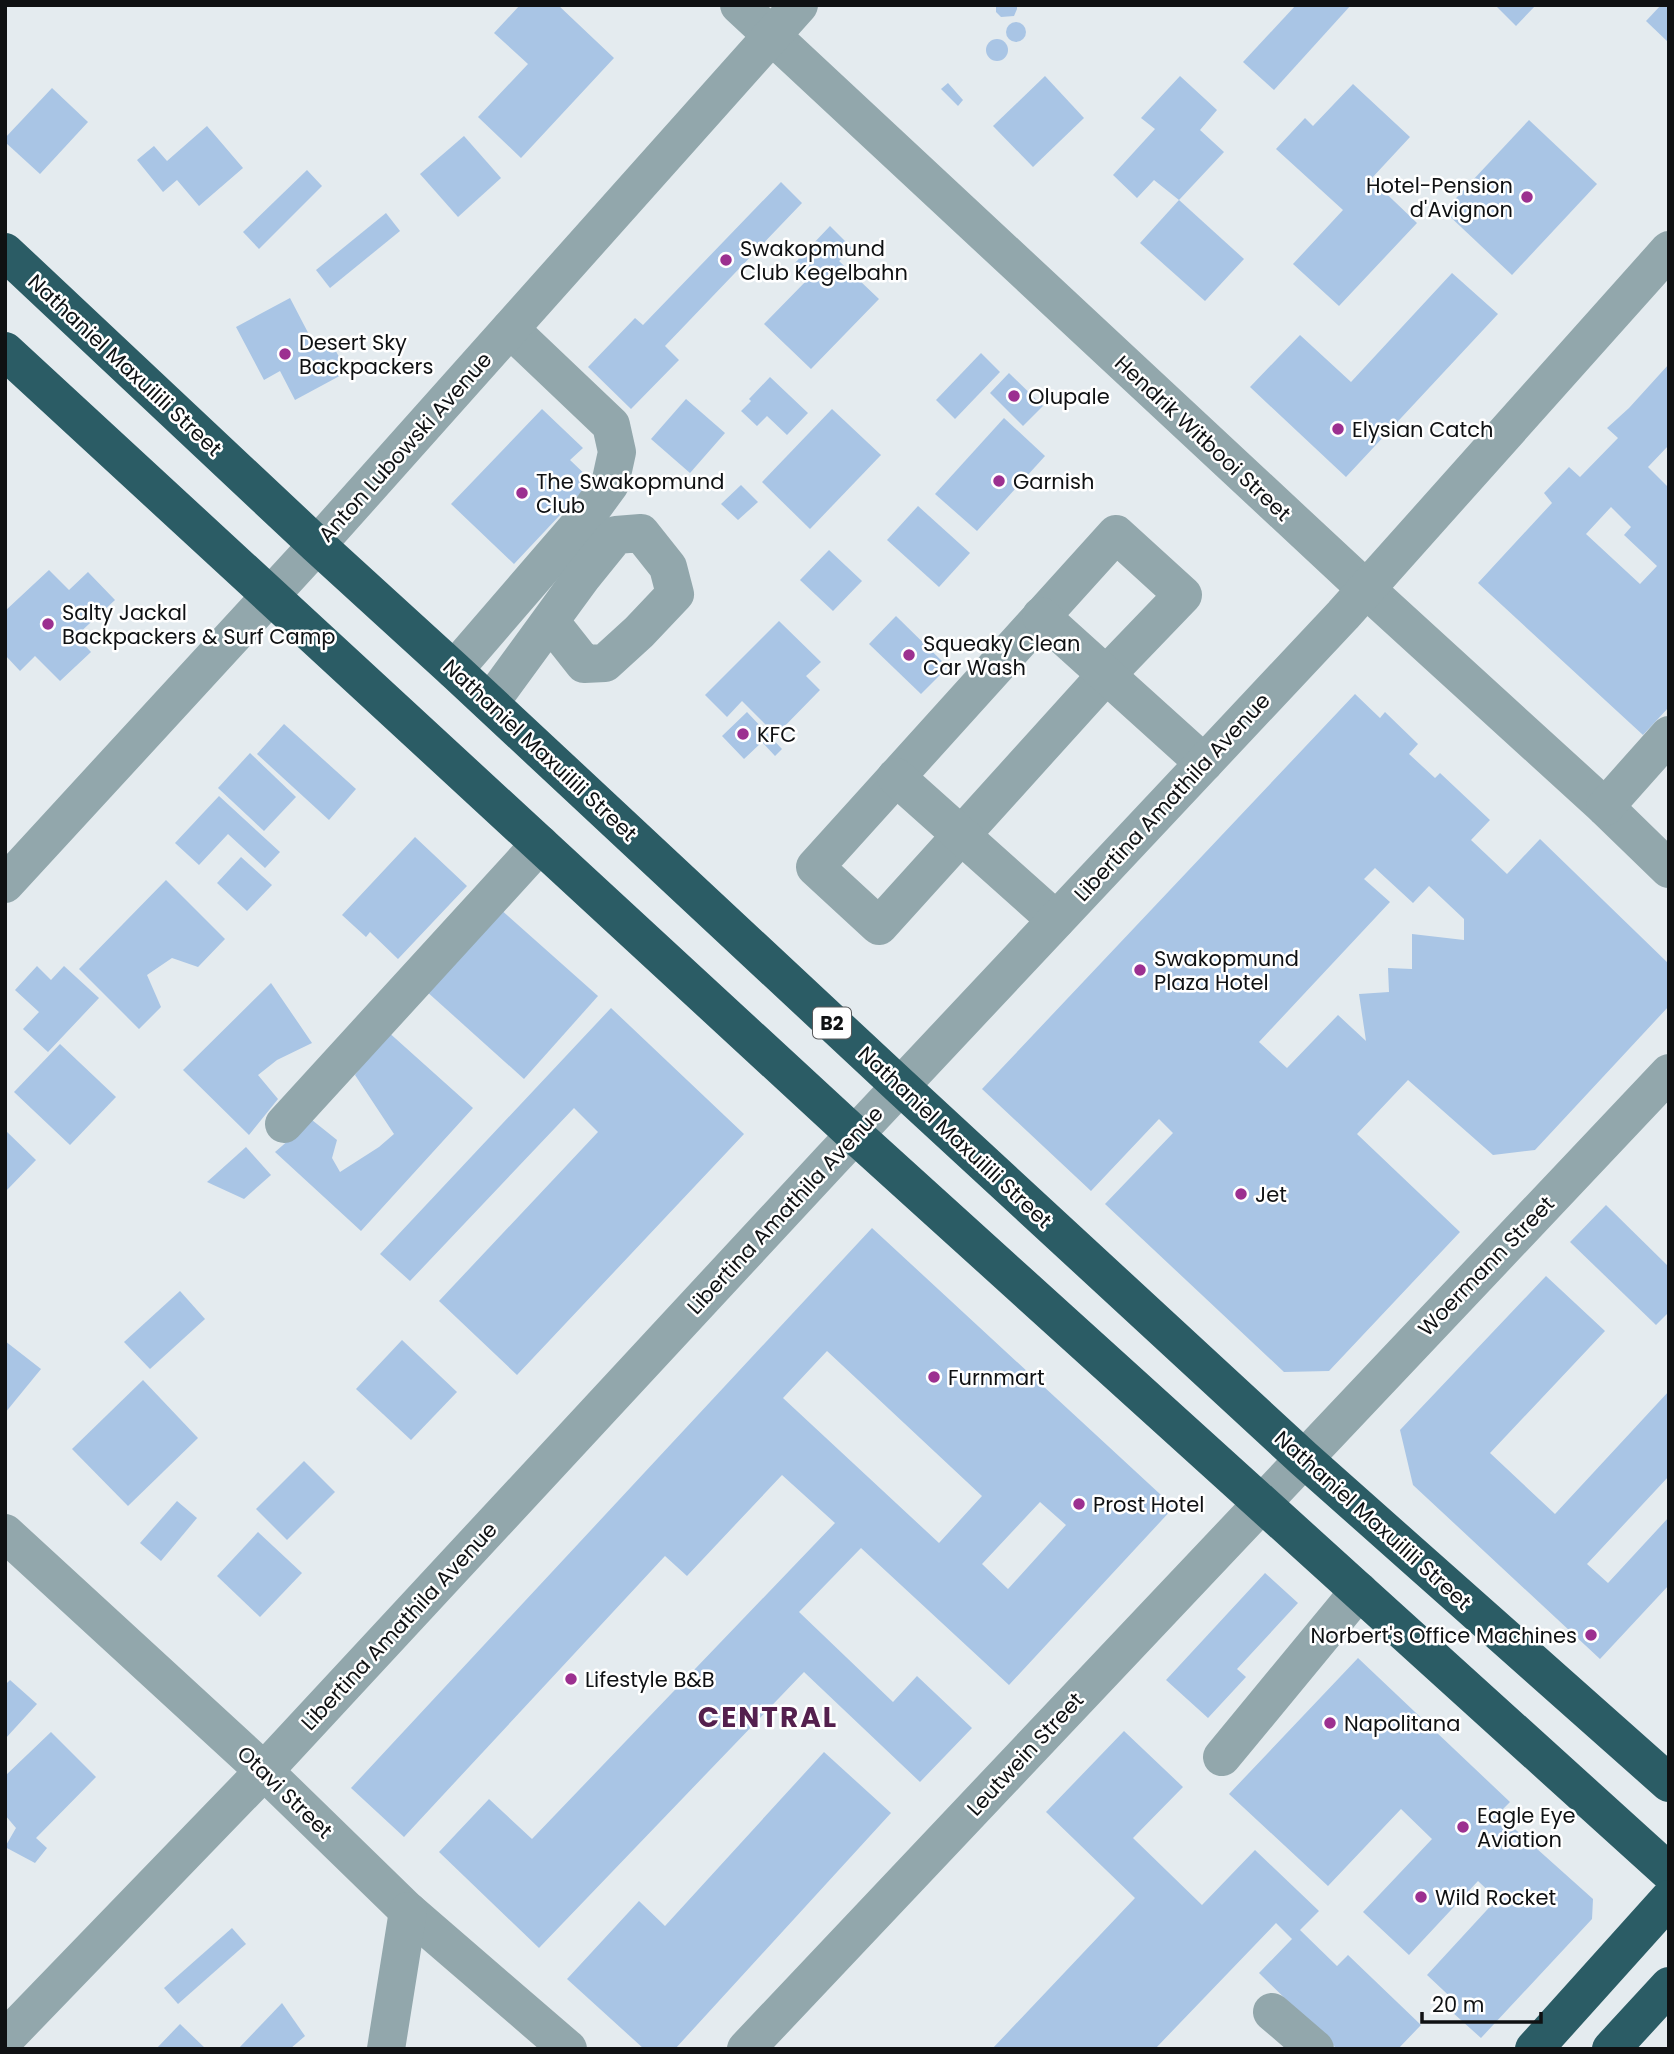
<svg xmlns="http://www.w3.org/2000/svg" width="1674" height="2054" viewBox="0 0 1674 2054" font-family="Poppins,sans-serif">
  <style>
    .building { fill: #a9c5e5; fill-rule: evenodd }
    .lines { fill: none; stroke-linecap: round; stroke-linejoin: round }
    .minor { stroke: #92a7ac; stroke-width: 38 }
    .highway { stroke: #2b5c65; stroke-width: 38 }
    .poi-dot { fill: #9c3090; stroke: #fff; stroke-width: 2.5 }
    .labels { text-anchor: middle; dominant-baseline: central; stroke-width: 5; stroke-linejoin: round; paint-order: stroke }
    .shield { fill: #fff; stroke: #57585a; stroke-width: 2 }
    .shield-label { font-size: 19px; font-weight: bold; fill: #0f1113 }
    .poi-label { font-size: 21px; fill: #0f1113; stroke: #fff; text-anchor: start }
    .street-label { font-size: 21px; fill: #0f1113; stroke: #fff }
    .district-label { font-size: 28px; font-weight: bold; letter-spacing: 2px; fill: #54204e; stroke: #fff }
  </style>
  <rect width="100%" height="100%" fill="#e4ebef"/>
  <g class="building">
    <polygon points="520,5 558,5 614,58 521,158 478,117 528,64 494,33"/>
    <polygon points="996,5 1017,5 1017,9 1014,16 1001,17 996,12"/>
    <polygon points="1296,5 1351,5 1274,90 1243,62"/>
    <polygon points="1495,5 1536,5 1516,26"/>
    <polygon points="1661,5 1669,5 1669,43 1646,21"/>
    <circle cx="1016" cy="32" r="10"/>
    <circle cx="997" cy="50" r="11"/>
    <polygon points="1045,76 1084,118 1033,167 993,126"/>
    <polygon points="1180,76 1217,110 1200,130 1224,152 1179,200 1154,180 1137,198 1113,175 1155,129 1141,118"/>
    <polygon points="948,83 963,100 958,106 941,89"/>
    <polygon points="1353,84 1410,137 1371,179 1417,223 1339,306 1293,264 1343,210 1276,149 1305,118 1313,126"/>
    <polygon points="52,88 88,122 40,174 5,142 5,138"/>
    <polygon points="1529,120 1597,184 1512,275 1444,211"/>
    <polygon points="207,126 243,168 199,206 177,180 163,192 137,160 154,146 167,161"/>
    <polygon points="464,136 501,178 458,217 420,174"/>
    <polygon points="307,170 322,186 259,249 243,232"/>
    <polygon points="781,182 802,203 665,346 679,360 631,409 588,367 635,318 643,325"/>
    <polygon points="1179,200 1244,259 1205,301 1140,243"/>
    <polygon points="386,213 400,231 330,288 316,270"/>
    <polygon points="830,226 852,248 839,261 879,299 811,369 764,324 809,278 794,264"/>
    <polygon points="1452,273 1498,314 1346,477 1250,387 1300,335 1351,382"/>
    <polygon points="290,298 316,348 330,340 347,372 295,400 280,371 264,380 236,327"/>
    <polygon points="981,353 1000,372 955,419 936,400"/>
    <path d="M 1669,364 L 1669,445 L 1648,467 L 1669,488 L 1669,707 L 1643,735 L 1478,583 L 1552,503 L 1544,493 L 1569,467 L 1580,477 L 1618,438 L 1607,428 L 1629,408 ZM 1611,507 L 1631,527 L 1624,535 L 1657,566 L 1640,584 L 1586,534 Z"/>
    <polygon points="1009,373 1043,406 1023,426 990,393"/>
    <polygon points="770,377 808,413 787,435 767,416 757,426 741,411 751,401 749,399"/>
    <polygon points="686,399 725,433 690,473 651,439"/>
    <polygon points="542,409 583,448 570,460 592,481 514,564 451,504"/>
    <polygon points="832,409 881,455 810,529 762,482"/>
    <polygon points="1004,418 1045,456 977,531 935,494"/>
    <polygon points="741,485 758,502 738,520 721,504"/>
    <polygon points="918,506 970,553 939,587 887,540"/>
    <polygon points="829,550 862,581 833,611 800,580"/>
    <polygon points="49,570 69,590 88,572 115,600 76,636 91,652 60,681 35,656 20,671 5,655 5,611"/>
    <polygon points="896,616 948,667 921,694 869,644"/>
    <polygon points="779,621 821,662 806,676 820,690 776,735 742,701 727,717 705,695"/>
    <path d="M 1355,694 L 1380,718 L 1385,712 L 1418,744 L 1409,754 L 1435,778 L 1440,773 L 1490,820 L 1471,840 L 1507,874 L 1540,839 L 1669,964 L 1669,1006 L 1535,1150 L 1493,1155 L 1408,1080 L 1357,1134 L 1460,1232 L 1329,1371 L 1284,1372 L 1105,1204 L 1173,1133 L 1159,1119 L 1091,1191 L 982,1089 ZM 1375,868 L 1413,903 L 1429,886 L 1464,919 L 1464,940 L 1412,934 L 1412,969 L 1388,968 L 1389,992 L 1359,994 L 1366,1041 L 1338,1015 L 1287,1068 L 1259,1042 L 1390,902 L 1364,879 Z"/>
    <polygon points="747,712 782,749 775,756 762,742 744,759 722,736"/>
    <polygon points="284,724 356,789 329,820 257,754"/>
    <polygon points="250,753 296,797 264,831 218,788"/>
    <polygon points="219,796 280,852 265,868 228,834 199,865 175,843"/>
    <polygon points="415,837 467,886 398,959 370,932 366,937 342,915"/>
    <polygon points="241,857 272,885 247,911 217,883"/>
    <polygon points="166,880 225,939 198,967 172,958 147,975 161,1007 139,1029 79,969"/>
    <polygon points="499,908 598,996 524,1079 425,990"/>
    <polygon points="37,966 51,980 64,966 99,998 48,1052 23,1029 39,1012 15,990"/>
    <polygon points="271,983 312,1043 277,1060 258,1075 278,1099 249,1135 183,1070"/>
    <polygon points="611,1008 744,1134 517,1375 439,1301 598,1132 574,1108 410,1281 380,1254"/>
    <polygon points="386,1030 473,1108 361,1231 275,1152 312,1120 337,1140 332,1158 340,1172 379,1147 394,1134 355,1075"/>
    <polygon points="60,1044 116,1097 70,1145 14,1092"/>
    <polygon points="5,1130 36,1160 5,1192"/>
    <polygon points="246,1147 271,1175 244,1199 207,1182"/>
    <polygon points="1606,1205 1669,1267 1669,1312 1656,1325 1570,1242"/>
    <path d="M 872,1228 L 1174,1507 L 1009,1685 L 861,1548 L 799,1612 L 893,1702 L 917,1676 L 972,1728 L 920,1782 L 804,1672 L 539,1948 L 439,1852 L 489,1799 L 532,1839 L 835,1523 L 782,1475 L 687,1576 L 665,1556 L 404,1837 L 351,1788 ZM 827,1351 L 982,1496 L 939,1543 L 783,1398 ZM 1040,1502 L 1066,1525 L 1008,1589 L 982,1564 Z"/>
    <polygon points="1546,1276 1605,1331 1490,1453 1555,1514 1669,1391 1669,1476 1587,1564 1608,1583 1669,1517 1669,1585 1600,1659 1413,1485 1400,1430"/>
    <polygon points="180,1291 205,1319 150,1369 124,1342"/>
    <polygon points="402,1340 457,1392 411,1440 356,1389"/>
    <polygon points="5,1341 41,1369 5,1413"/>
    <polygon points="143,1380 198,1438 128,1506 72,1449"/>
    <polygon points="304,1461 335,1492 287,1540 256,1509"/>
    <polygon points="177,1501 197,1518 161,1561 140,1543"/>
    <polygon points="258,1532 302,1573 260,1617 217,1576"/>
    <polygon points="1265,1573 1298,1603 1237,1669 1246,1677 1208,1718 1166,1680"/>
    <polygon points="1358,1658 1510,1802 1498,1814 1593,1899 1592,1919 1481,2038 1452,2012 1459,2005 1427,1975 1497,1899 1478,1881 1409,1955 1363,1912 1432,1839 1401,1809 1328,1886 1229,1794"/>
    <polygon points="10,1680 37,1704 5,1739 5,1685"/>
    <polygon points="1124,1731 1183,1787 1133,1838 1202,1905 1255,1850 1319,1911 1300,1930 1337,1966 1348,1955 1421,2025 1398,2049 1337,2049 1259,1973 1292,1939 1276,1923 1155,2049 992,2049 1135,1898 1046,1812"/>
    <polygon points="51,1732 96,1777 36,1838 47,1848 35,1863 5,1847 16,1828 5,1815 5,1776"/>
    <polygon points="824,1752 891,1813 675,2049 644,2049 567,1979 639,1901 665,1926"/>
    <polygon points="232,1928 246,1944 178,2004 164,1988"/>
    <polygon points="282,2003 305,2036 290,2049 238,2049"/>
    <polygon points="180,2024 206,2049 156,2049"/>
  </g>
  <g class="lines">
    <g class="minor">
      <polyline points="739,5 1366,589 1605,807 1669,869"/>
      <polygon points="1116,534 1183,595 1107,674 879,926 815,867"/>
      <polyline points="1041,616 1204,763"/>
      <polyline points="454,670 586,517 610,484 617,452 611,425 510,329"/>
      <polyline points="490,703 582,577 616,535 641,533 668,567 675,594 639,632 605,663 584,664 550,621"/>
      <polyline points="896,777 1056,920"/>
      <polyline points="1605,807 1669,735"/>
      <polyline points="5,884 317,545 799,5"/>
      <polyline points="284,1124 540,844"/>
      <polyline points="5,1533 264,1771 408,1911 568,2049"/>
      <polyline points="1222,1757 1359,1591"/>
      <polyline points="1272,2012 1315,2049"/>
      <polyline points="5,2039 264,1771 831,1160 1343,615 1669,250"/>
      <polyline points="386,2049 408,1911"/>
      <polyline points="746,2049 1669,1073"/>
    </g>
    <g class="highway">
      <polyline points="5,252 317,545 454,670 900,1086 1303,1458 1669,1783"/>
      <polyline points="5,351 855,1135 1669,1872"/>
      <polyline points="1534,2049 1669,1899"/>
      <polyline points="1611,2049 1669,1986"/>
    </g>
  </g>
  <g class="poi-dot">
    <circle cx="1527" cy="197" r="7"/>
    <circle cx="726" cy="260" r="7"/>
    <circle cx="285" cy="354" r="7"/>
    <circle cx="1014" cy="396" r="7"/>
    <circle cx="1338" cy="429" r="7"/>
    <circle cx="999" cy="481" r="7"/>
    <circle cx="522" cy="493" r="7"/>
    <circle cx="48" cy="624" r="7"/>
    <circle cx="909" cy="655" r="7"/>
    <circle cx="743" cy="734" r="7"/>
    <circle cx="1140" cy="970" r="7"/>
    <circle cx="1241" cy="1194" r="7"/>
    <circle cx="934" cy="1377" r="7"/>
    <circle cx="1079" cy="1504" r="7"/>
    <circle cx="1591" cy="1635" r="7"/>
    <circle cx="571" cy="1679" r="7"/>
    <circle cx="1330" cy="1723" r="7"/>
    <circle cx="1463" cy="1827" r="7"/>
    <circle cx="1421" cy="1897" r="7"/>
  </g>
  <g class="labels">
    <rect class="shield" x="813" y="1007.5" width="38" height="31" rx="5"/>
    <g class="shield-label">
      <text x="832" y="1023">B2</text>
    </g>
    <g class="poi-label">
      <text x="1513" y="185" text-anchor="end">Hotel-Pension<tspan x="1513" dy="24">d'Avignon</tspan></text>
      <text x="740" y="248">Swakopmund<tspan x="740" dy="24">Club Kegelbahn</tspan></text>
      <text x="299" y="342">Desert Sky<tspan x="299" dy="24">Backpackers</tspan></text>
      <text x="1028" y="396">Olupale</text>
      <text x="1352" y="429">Elysian Catch</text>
      <text x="536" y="481">The Swakopmund<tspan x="536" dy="24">Club</tspan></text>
      <text x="1013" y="481">Garnish</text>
      <text x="62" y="612">Salty Jackal<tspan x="62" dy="24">Backpackers &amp; Surf Camp</tspan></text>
      <text x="923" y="643">Squeaky Clean<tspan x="923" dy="24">Car Wash</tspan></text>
      <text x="757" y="734">KFC</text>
      <text x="1154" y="958">Swakopmund<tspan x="1154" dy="24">Plaza Hotel</tspan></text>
      <text x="1255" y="1194">Jet</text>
      <text x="948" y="1377">Furnmart</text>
      <text x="1093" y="1504">Prost Hotel</text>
      <text x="1577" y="1635" text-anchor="end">Norbert's Office Machines</text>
      <text x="585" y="1679">Lifestyle B&amp;B</text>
      <text x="1344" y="1723">Napolitana</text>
      <text x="1477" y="1815">Eagle Eye<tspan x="1477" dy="24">Aviation</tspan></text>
      <text x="1435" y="1897">Wild Rocket</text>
    </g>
    <g class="street-label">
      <text transform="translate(125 365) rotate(43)">Nathaniel Maxuilili Street</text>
      <text transform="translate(1203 438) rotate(43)">Hendrik Witbooi Street</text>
      <text transform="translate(405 447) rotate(-48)">Anton Lubowski Avenue</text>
      <text transform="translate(540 750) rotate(43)">Nathaniel Maxuilili Street</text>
      <text transform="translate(1172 797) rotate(-47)">Libertina Amathila Avenue</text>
      <text transform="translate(955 1137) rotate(43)">Nathaniel Maxuilili Street</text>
      <text transform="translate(785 1210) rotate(-47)">Libertina Amathila Avenue</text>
      <text transform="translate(1486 1266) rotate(-46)">Woermann Street</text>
      <text transform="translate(1373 1520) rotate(42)">Nathaniel Maxuilili Street</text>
      <text transform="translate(399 1626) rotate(-47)">Libertina Amathila Avenue</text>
      <text transform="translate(1025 1754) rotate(-47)">Leutwein Street</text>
      <text transform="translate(285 1792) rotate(44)">Otavi Street</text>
    </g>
    <g class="district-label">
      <text x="768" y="1717">CENTRAL</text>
    </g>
  </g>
  <rect width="1674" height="2054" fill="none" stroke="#0f1113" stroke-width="14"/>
  <path d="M1422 2012v10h119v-10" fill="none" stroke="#0f1113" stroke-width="3.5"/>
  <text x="1432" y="2012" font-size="21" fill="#0f1113" stroke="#ffffff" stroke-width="5" paint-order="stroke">20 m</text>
</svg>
